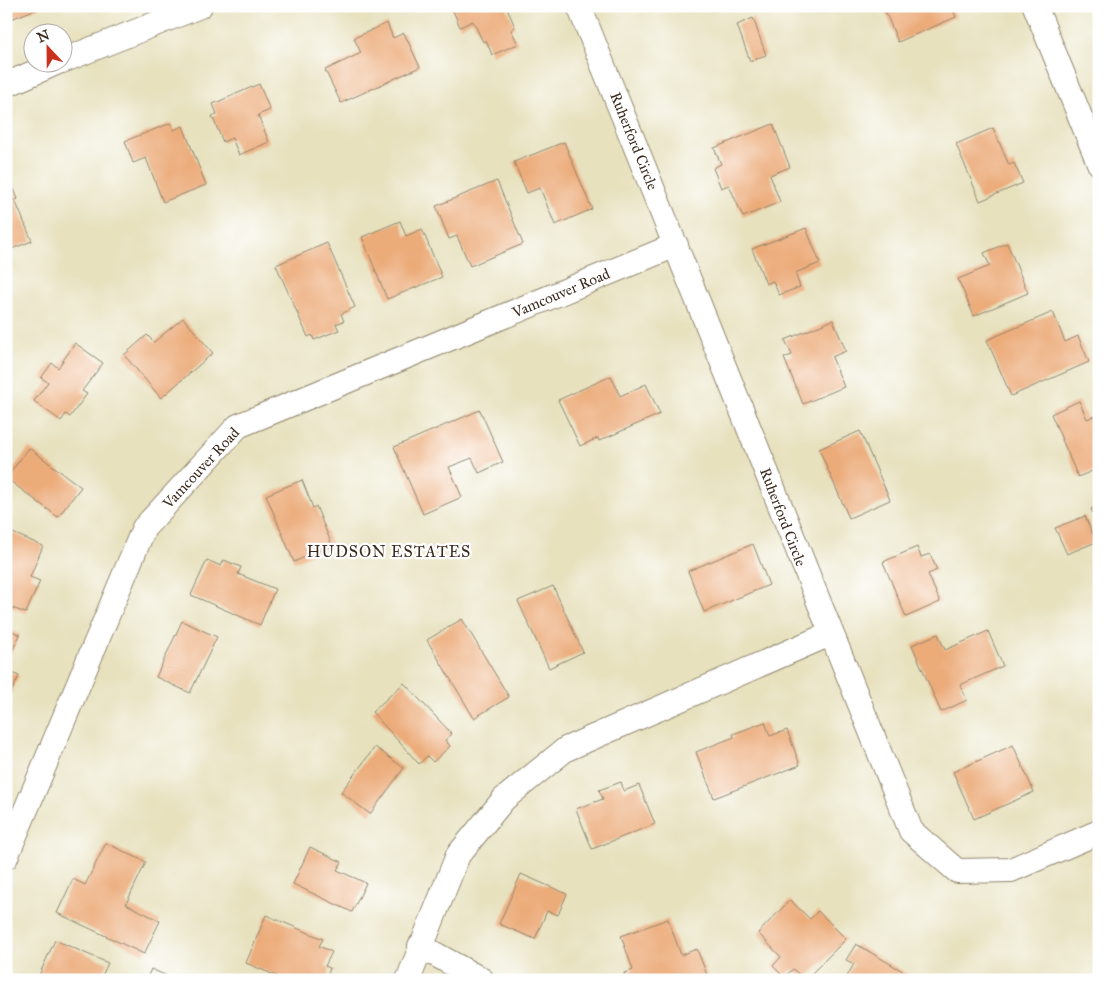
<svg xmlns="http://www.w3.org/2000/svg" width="1105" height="986" viewBox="0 0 1105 986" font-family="'IM FELL Great Primer',serif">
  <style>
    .building { fill: #ecac7a }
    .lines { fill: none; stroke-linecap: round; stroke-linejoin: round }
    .street-casing { stroke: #91866e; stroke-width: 26 }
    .street { stroke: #fff; stroke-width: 24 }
    .labels { text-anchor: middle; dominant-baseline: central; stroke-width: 4.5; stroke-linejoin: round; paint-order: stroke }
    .street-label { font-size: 15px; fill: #3b2a1e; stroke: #fff }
    .neighbourhood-label { font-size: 16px; letter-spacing: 1px; fill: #3b2a1e; stroke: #fff }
  </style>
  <rect width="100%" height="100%" fill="#fff"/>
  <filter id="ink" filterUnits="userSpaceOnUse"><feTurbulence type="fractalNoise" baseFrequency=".02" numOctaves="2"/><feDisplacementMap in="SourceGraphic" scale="10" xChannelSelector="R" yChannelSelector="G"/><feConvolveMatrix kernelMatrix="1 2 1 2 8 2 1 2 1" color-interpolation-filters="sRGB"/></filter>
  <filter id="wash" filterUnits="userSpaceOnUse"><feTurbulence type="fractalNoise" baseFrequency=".0096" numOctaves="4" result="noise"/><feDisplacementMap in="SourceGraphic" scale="20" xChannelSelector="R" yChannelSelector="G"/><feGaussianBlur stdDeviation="1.12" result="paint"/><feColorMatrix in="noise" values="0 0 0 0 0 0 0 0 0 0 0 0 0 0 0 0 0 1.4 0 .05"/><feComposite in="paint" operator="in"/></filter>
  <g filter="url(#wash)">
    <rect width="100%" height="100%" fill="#e7e1be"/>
    <g id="blocks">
      <g class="building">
        <polygon points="6,6 44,6 6,21"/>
        <polygon points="451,6 506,6 515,27 511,30 518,44 492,55 486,40 483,42 473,21 460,27"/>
        <polygon points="883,6 951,6 956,17 898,42"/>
        <polygon points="753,18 766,55 750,61 737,25"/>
        <polygon points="387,23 393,38 404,33 420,67 341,103 325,70 361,53 354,38"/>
        <polygon points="259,84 270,110 258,115 269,142 239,155 232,138 223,142 212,116 217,114 213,104"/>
        <polygon points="171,123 174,130 183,126 206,185 163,202 146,158 133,163 125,141"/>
        <polygon points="773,124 790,167 770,175 780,202 743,217 729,185 721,188 713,168 721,164 714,148"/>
        <polygon points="993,128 1009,165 1014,163 1023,183 980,201 956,144"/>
        <polygon points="564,142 592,209 555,225 540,188 527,193 514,162"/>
        <polygon points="6,170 18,199 15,200 32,241 6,251"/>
        <polygon points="497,181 523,244 470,266 457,236 449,239 436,206"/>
        <polygon points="400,221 406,236 422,229 442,277 387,299 362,237"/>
        <polygon points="806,228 820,263 795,273 800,287 779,295 773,281 766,284 752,249"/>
        <polygon points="327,243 355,307 341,314 344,321 336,324 339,330 314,340 312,335 308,337 276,265"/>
        <polygon points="1007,243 1028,293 974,316 958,279 990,266 984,253"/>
        <polygon points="1053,312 1065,342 1078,336 1089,362 1011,396 987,340"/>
        <polygon points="183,318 213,353 161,398 124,355 147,335 154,342"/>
        <polygon points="833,320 846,351 832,357 844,387 803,404 784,358 792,355 785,340"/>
        <polygon points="75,343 103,363 82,391 87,394 70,417 66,414 61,421 34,401 48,382 41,378 52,363 58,368"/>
        <polygon points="611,376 620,396 646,384 660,414 599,441 598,438 580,446 558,400"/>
        <polygon points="1079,401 1087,419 1094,416 1099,426 1099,436 1095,438 1099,446 1099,468 1078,477 1051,414"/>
        <polygon points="480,410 503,462 479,473 472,458 449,467 462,497 423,514 394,447"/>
        <polygon points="860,431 890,500 849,518 819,449"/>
        <polygon points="29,448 81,487 58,517 6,478"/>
        <polygon points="302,480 313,508 316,506 332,545 294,562 266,495"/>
        <polygon points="1099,506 1099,528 1091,509"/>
        <polygon points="1085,516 1096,542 1067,554 1055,528"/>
        <polygon points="6,530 43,546 30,577 40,581 26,613 6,606"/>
        <polygon points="753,544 769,585 704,612 688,571"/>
        <polygon points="917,547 921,557 930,554 937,570 928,574 940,602 906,617 883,562"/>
        <polygon points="207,560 221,566 224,560 241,567 238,574 275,589 260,625 191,595"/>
        <polygon points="553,586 583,652 549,668 518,601"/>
        <polygon points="462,619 509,697 474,718 427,640"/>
        <polygon points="182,621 217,637 190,693 156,677"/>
        <polygon points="6,628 20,635 6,663"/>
        <polygon points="988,631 1003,666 960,685 967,700 941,712 912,645 938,634 945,650"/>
        <polygon points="6,670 19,676 6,703"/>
        <polygon points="404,683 452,734 445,740 450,746 433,762 427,756 419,764 372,712"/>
        <polygon points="765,722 770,736 787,730 800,765 714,798 696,752 734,737 733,734"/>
        <polygon points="1013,745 1034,792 974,819 953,772"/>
        <polygon points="375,747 404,768 370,814 341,792"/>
        <polygon points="621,782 624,791 639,785 655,824 592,849 576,809 603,799 599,790"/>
        <polygon points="106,843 146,862 126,904 160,921 144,954 57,913 73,879 85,885"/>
        <polygon points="310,847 342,862 337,870 366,883 352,912 293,884"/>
        <polygon points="521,874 567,894 558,915 547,911 535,939 499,924"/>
        <polygon points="790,900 810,919 818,911 846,939 805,980 793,969 784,977 773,966 781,957 758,933"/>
        <polygon points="266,915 323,939 319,946 332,952 325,966 330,968 326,980 286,980 246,963"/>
        <polygon points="668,919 681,955 697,949 709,980 626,980 624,973 633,970 621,936"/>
        <polygon points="55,940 108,963 100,980 37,980"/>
        <polygon points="856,944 918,980 845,980 854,964 846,960"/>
        <polygon points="151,969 167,976 165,980 146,980"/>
        <polygon points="988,976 989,980 972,980 972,979"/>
      </g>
    </g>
  </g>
  <g filter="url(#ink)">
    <use href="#blocks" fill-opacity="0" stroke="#91866e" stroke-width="1"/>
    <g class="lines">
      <g class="street-casing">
        <g id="street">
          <polyline points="579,6 911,831 957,871 1011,870 1099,832"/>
          <polyline points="1035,6 1099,163"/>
          <polyline points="62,61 200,6"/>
          <polyline points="6,85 58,62"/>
          <polyline points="6,857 144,528 238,426 676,245"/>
          <polyline points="420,946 482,980"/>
          <polyline points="408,980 458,855 504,799 566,749 830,634"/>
        </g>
      </g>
      <use href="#street" class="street"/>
    </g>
  </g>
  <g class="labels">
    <g class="street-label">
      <text transform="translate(634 141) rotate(68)">Ruherford Circle</text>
      <text transform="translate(561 293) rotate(-23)">Vamcouver Road</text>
      <text transform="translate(201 468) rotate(-47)">Vamcouver Road</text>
      <text transform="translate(783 517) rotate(69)">Ruherford Circle</text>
    </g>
    <g class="neighbourhood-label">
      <text x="389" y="551">HUDSON ESTATES</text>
    </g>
  </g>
  <rect width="1105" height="986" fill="none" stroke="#fff" stroke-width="25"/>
  <g transform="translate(48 48) rotate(338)"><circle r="24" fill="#ffffff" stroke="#b1aaa5"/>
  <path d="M0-4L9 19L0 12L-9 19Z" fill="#c8321e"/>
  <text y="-8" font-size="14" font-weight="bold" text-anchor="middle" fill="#3b2a1e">N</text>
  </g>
</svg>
